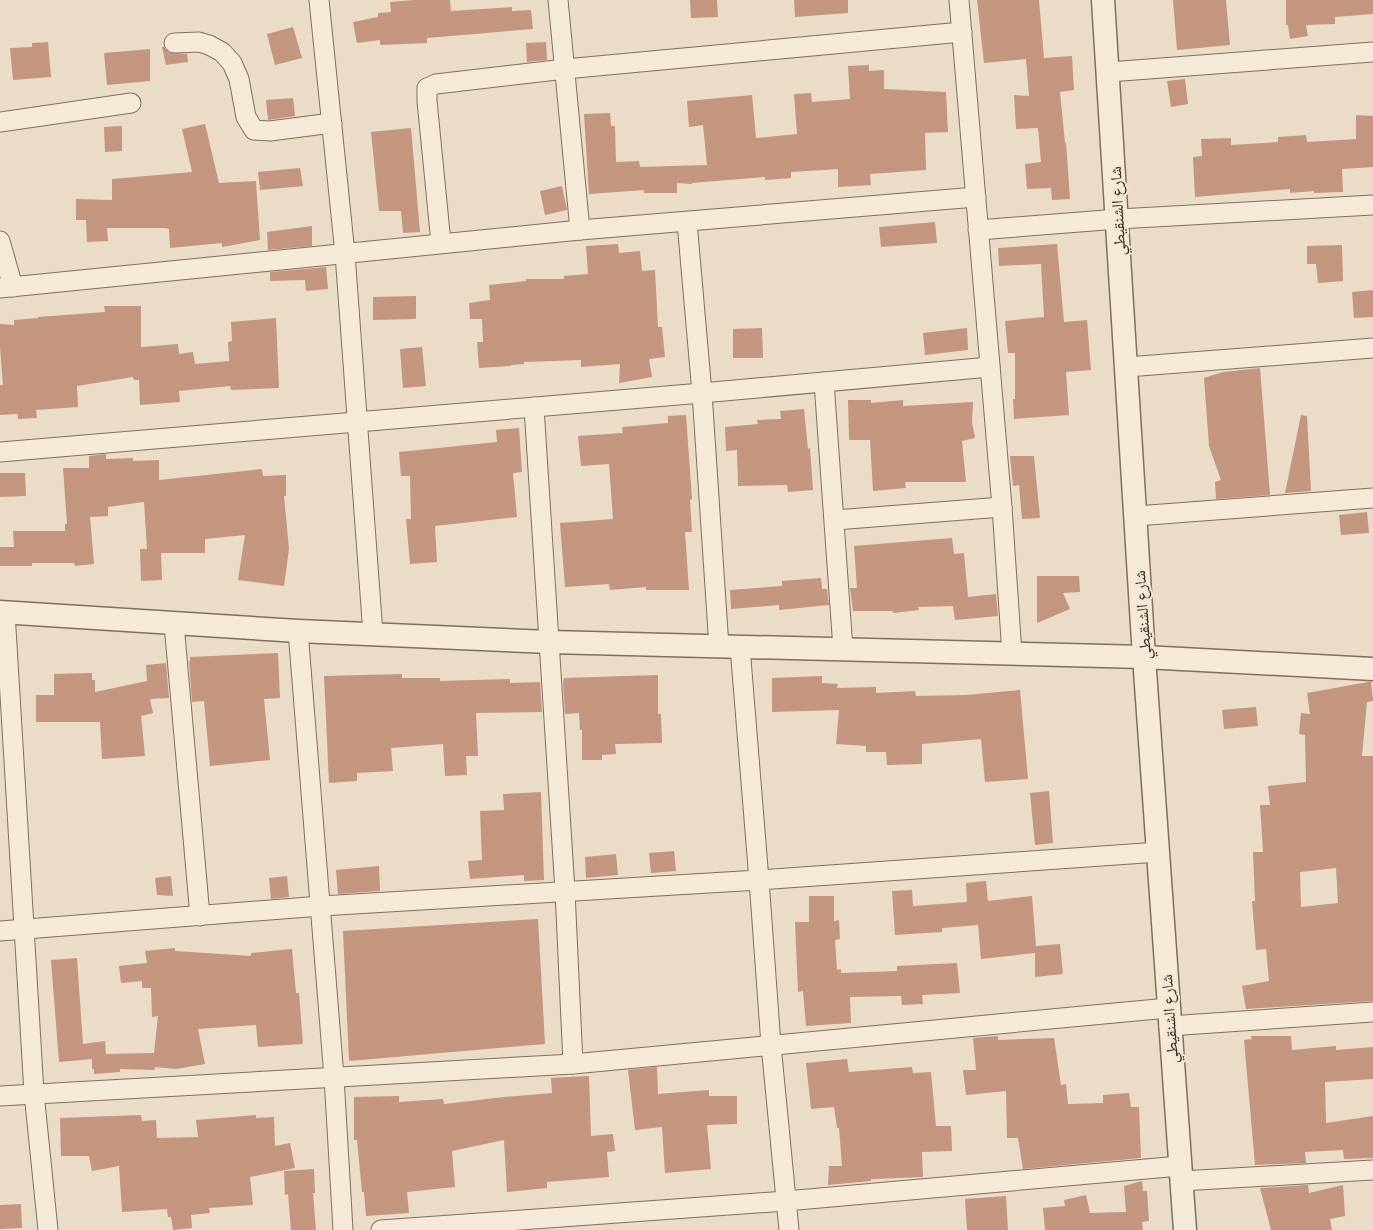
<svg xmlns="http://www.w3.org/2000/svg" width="1373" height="1230" viewBox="0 0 1373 1230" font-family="'IBM Plex Serif','Noto Naskh Arabic',serif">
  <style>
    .building { fill: #c4957f; fill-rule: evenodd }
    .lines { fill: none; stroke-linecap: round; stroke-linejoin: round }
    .minor-casing { stroke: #836e5d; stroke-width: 21 }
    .tertiary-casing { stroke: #836e5d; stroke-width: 25 }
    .minor { stroke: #f5ead8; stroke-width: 19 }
    .tertiary { stroke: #f5ead8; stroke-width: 22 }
    .labels { text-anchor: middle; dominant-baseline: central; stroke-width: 4; stroke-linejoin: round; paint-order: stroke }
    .street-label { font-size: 16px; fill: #352820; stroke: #f2e7d4 }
  </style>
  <rect width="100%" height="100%" fill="#eadcc6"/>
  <g class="building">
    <polygon points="414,0 450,0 451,11 512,7 512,11 531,10 533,29 427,38 427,43 380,45 380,40 357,43 353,22 378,17 378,13 391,12 390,2"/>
    <polygon points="690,0 717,0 718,17 691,18"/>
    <polygon points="794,0 848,0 848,13 795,17"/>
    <polygon points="977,0 1039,0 1044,58 1072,56 1074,90 1060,92 1065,143 1066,142 1070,199 1052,200 1051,188 1027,189 1025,164 1041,162 1038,128 1016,129 1014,95 1029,96 1026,59 984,63"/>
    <polygon points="1173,0 1226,0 1230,45 1177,50"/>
    <polygon points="1286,0 1373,0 1373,14 1335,17 1335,24 1306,25 1308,36 1290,39 1288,25 1286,25"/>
    <polygon points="293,27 302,58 275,65 267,34"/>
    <polygon points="48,42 51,77 13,80 10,48 32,47 32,43"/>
    <polygon points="546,42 547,60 527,62 526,43"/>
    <polygon points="162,47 164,47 169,53 187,54 188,62 166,65"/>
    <polygon points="150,49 150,81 107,85 104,53"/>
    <polygon points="869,65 869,71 884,70 884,89 946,92 948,132 925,133 926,170 870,174 871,185 838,187 838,169 791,172 791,178 765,180 765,177 692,183 692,184 677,183 677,193 644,193 644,190 589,194 584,114 610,113 611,126 615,126 616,162 639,161 640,167 707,165 703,125 689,127 687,101 752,95 756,138 797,134 794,94 811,93 812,102 850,99 848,66"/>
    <polygon points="1185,79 1188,104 1171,107 1167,81"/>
    <polygon points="293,98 295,116 268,120 266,100"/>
    <polygon points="1356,115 1373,116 1373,167 1342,169 1343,192 1314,193 1314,191 1290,193 1290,189 1195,197 1193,157 1202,156 1201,139 1231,138 1231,145 1278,142 1278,137 1306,135 1307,142 1356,139"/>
    <polygon points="205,124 219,183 256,181 260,240 222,247 222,243 170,248 169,229 166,228 107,228 108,241 87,242 86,220 76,220 76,199 112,200 112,179 192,172 182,129"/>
    <polygon points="122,126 122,151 105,152 104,127"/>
    <polygon points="411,128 420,232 403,233 401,211 379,211 371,132"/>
    <polygon points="300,168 303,186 260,190 258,172"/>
    <polygon points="562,186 567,210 545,215 540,191"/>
    <polygon points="935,222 937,243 881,247 879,227"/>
    <polygon points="312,226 312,246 268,250 267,232"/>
    <polygon points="618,244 619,253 640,251 642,271 655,270 658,327 662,327 665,357 649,359 652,377 619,383 620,364 581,367 581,360 524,362 524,364 511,365 511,366 479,368 477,342 483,342 482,319 470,319 469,303 490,300 489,285 526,281 526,279 564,279 564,276 588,274 586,246"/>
    <polygon points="1057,244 1064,322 1087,320 1091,370 1066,372 1069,415 1014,419 1013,399 1015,399 1015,353 1008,353 1005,321 1044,317 1041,264 999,266 998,248"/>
    <polygon points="1342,245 1343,281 1318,283 1316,264 1307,264 1307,246"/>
    <polygon points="326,267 328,289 306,291 305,280 270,281 270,272"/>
    <polygon points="1373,290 1373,317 1354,318 1352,292"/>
    <polygon points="416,296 416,319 373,320 373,297"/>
    <polygon points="104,306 141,306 141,347 178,344 179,354 193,352 195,364 229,361 228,342 232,341 231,322 276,318 279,388 231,390 230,386 179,391 180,402 140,405 139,380 134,380 133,377 77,386 78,407 36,410 37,418 18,419 18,414 0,415 0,385 3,385 0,348 0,324 14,325 14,320 38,318 38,317 105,312"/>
    <polygon points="762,328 763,358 733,358 733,329"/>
    <polygon points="967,328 968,350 925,355 923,333"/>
    <polygon points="422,347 426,386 403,388 400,349"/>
    <polygon points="1260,368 1270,495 1216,499 1215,482 1221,480 1209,446 1204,378 1223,372"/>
    <polygon points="848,400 871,400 871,403 903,400 903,406 973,402 972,422 975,438 962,441 966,482 905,482 906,488 873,491 870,440 849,440"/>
    <polygon points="804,409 808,449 810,448 813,490 788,492 787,485 738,486 737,450 726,451 725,427 758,424 757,420 781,419 780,411"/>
    <polygon points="686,415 692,499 690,500 692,532 685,532 689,590 646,590 646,587 610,590 609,584 565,587 560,523 613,519 609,464 581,466 578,436 623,433 622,427 668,423 668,416"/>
    <polygon points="1301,415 1307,416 1311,491 1285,493"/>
    <polygon points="519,428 522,472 513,473 517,517 435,526 437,562 410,564 406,519 411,519 410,476 401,476 399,452 497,442 496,430"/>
    <polygon points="106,454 106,459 133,458 133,461 159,460 159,480 262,469 263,476 286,475 286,496 284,496 289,549 284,586 238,580 245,535 205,539 205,553 161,553 162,580 141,581 140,549 147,549 144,502 108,507 108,516 90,517 94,564 75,566 74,563 32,563 32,566 0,566 0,547 14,547 13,531 65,531 65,524 67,524 63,468 89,468 89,456"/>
    <polygon points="1010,456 1034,456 1040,518 1022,519 1019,485 1013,486"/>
    <polygon points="0,473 25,473 26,496 0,497"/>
    <polygon points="1367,512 1369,533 1341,535 1339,515"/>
    <polygon points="952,538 954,554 964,553 968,597 996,594 998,616 955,620 953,606 918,607 919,610 893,613 893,611 853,611 850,588 857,588 854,546"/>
    <polygon points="1037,576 1079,576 1080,592 1063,593 1070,609 1037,623"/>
    <polygon points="821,578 822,589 827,589 829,605 779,610 779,605 731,609 730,590 782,586 782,581"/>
    <polygon points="278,653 280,698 264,699 270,760 210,766 204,701 192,702 189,661 190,661 190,657"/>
    <polygon points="166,663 169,698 150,699 153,713 141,716 145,756 102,759 100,722 36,722 36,695 54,695 54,674 92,673 92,680 95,680 95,692 147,681 146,665"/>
    <polygon points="402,674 402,678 440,678 440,681 510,679 510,683 540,682 542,712 476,713 478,756 466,756 467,775 445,776 443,744 391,748 393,771 357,773 357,781 329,783 324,676"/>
    <polygon points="658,675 658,714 661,714 662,743 615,744 616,754 602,755 602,760 582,760 582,730 580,730 579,713 565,714 563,682 564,678"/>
    <polygon points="822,676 822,683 838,684 837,688 876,687 876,693 915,691 916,696 966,695 1020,690 1028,779 985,782 981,739 922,744 922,764 887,765 886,752 866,752 866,746 836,744 839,710 772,712 772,678"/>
    <path d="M 1368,682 L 1371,682 L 1373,701 L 1367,702 L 1362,756 L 1373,756 L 1373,1001 L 1246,1009 L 1242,986 L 1269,981 L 1266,949 L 1256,950 L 1252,901 L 1255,901 L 1253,852 L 1263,852 L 1260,805 L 1270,805 L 1268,786 L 1306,782 L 1305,735 L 1299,734 L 1301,713 L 1310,714 L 1307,693 ZM 1336,868 L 1338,903 L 1301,907 L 1300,872 Z"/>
    <polygon points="1256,707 1258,726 1224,729 1222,710"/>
    <polygon points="1049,791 1053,843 1035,845 1030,793"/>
    <polygon points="541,792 544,880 524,881 524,875 470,879 468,861 482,860 480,811 504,810 503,794"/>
    <polygon points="674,851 676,871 651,873 649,853"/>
    <polygon points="616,854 618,875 586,878 585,857"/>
    <polygon points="379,866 380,891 338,894 336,870"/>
    <polygon points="171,876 173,896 157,895 155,878"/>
    <polygon points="287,876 289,897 271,899 269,878"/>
    <polygon points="986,881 988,901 1032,896 1036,946 1060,944 1063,974 1035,977 1035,953 981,959 978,925 942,928 942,932 895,935 892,891 912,890 913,906 967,902 966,883"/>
    <polygon points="809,896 834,896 834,921 839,920 840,939 835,940 837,970 841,969 841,973 897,971 897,966 957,963 960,993 922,995 923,1004 902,1005 901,996 850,997 851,1023 806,1026 803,991 798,992 795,922 809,922"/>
    <polygon points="538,919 545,1044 349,1061 343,931"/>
    <polygon points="175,948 175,951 251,956 251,953 292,949 296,993 299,993 303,1044 258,1047 256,1025 198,1029 205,1064 176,1069 155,1067 155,1070 120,1069 120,1072 94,1074 94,1069 92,1069 92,1059 59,1062 51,960 77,958 83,1044 105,1041 106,1054 154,1053 158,1016 152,1017 151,988 142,988 142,981 121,983 119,966 147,963 145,951"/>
    <polygon points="998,1036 998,1040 1054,1038 1061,1085 1066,1084 1068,1104 1103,1103 1103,1095 1129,1093 1131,1107 1139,1107 1141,1158 1023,1169 1018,1138 1007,1138 1006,1091 966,1095 963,1070 976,1070 973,1038"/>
    <polygon points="1251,1036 1291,1036 1292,1050 1336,1046 1336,1050 1373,1047 1373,1079 1325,1082 1326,1123 1373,1116 1373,1158 1344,1159 1343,1150 1305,1152 1306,1163 1255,1165 1244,1040 1252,1039"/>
    <polygon points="847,1059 849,1072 912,1067 913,1073 931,1072 936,1126 951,1126 952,1151 922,1152 923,1177 871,1179 871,1181 828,1185 829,1166 842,1166 839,1128 837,1128 834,1107 811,1109 806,1063"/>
    <polygon points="657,1067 658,1094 709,1090 709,1096 737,1096 737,1124 707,1125 711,1169 665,1173 662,1127 635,1130 628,1070"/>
    <polygon points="589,1076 591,1136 613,1134 615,1151 607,1152 609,1177 547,1182 547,1188 507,1192 504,1140 452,1151 455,1187 407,1192 409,1213 366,1216 364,1192 362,1192 357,1140 354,1140 354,1097 399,1096 399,1102 443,1099 444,1104 504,1097 552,1093 551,1078"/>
    <polygon points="141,1115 142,1121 156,1120 157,1138 198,1137 196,1120 256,1115 256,1118 274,1117 275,1146 290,1143 295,1168 250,1177 253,1205 209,1208 210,1213 191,1215 192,1228 173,1230 171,1217 168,1217 167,1209 122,1212 119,1166 92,1171 89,1156 61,1156 60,1118"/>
    <polygon points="314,1169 315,1193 313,1193 316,1230 291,1230 288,1194 285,1195 284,1171"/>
    <polygon points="1142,1181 1143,1191 1147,1191 1149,1221 1142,1222 1143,1230 1045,1230 1043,1208 1065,1206 1064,1200 1086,1195 1090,1213 1126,1212 1124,1186"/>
    <polygon points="1308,1185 1309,1193 1343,1185 1345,1216 1330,1219 1332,1230 1271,1230 1260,1188"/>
    <polygon points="1006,1196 1008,1230 967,1230 965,1199"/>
    <polygon points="21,1204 22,1228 0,1229 0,1205"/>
  </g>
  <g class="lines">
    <g class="minor-casing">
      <g id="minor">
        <polyline points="319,0 345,254 373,634"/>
        <polyline points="558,0 580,230"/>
        <polyline points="959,0 1002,507 1012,654"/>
        <polyline points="174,43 199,42 209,45 222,52 232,63 239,79 246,117 254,130 270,131 332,123"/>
        <polyline points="1109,72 1373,52"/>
        <polyline points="0,122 131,103"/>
        <polyline points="687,222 702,393 719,647"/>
        <polyline points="978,230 1118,219 1373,205"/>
        <polyline points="0,241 13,287"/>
        <polyline points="441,243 427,101 427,88 436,84 565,69 962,32"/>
        <polyline points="0,288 580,230 976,197"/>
        <polyline points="1127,367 1373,348"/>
        <polyline points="824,382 843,649"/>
        <polyline points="534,407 565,891 573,1064"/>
        <polyline points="0,452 702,393 990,367"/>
        <polyline points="1136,516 1373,498"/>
        <polyline points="835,520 1002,507"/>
        <polyline points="5,612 34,1093 48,1230"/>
        <polyline points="174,624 200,916"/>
        <polyline points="298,631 334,1077 343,1230"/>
        <polyline points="740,647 759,880 771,1045 789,1230"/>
        <polyline points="0,931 321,906 759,880 1159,852"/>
        <polyline points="1169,1026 1373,1012"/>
        <polyline points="0,1096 573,1064 1168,1008"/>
        <polyline points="1181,1181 1373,1170"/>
        <polyline points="381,1230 786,1201 1180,1166"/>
      </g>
    </g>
    <g class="tertiary-casing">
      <g id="tertiary">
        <polyline points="1103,0 1144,657 1185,1230"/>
        <polyline points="0,612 298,631 550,642 1144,657 1373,669"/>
      </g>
    </g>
    <use href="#minor" class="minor"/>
    <use href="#tertiary" class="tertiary"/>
  </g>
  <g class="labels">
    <g class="street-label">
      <text transform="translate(1117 211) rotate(-93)">شارع الشنقيطي</text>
      <text transform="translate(1142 615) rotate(-94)">شارع الشنقيطي</text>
      <text transform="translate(1169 1019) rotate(-94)">شارع الشنقيطي</text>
    </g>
  </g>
</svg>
